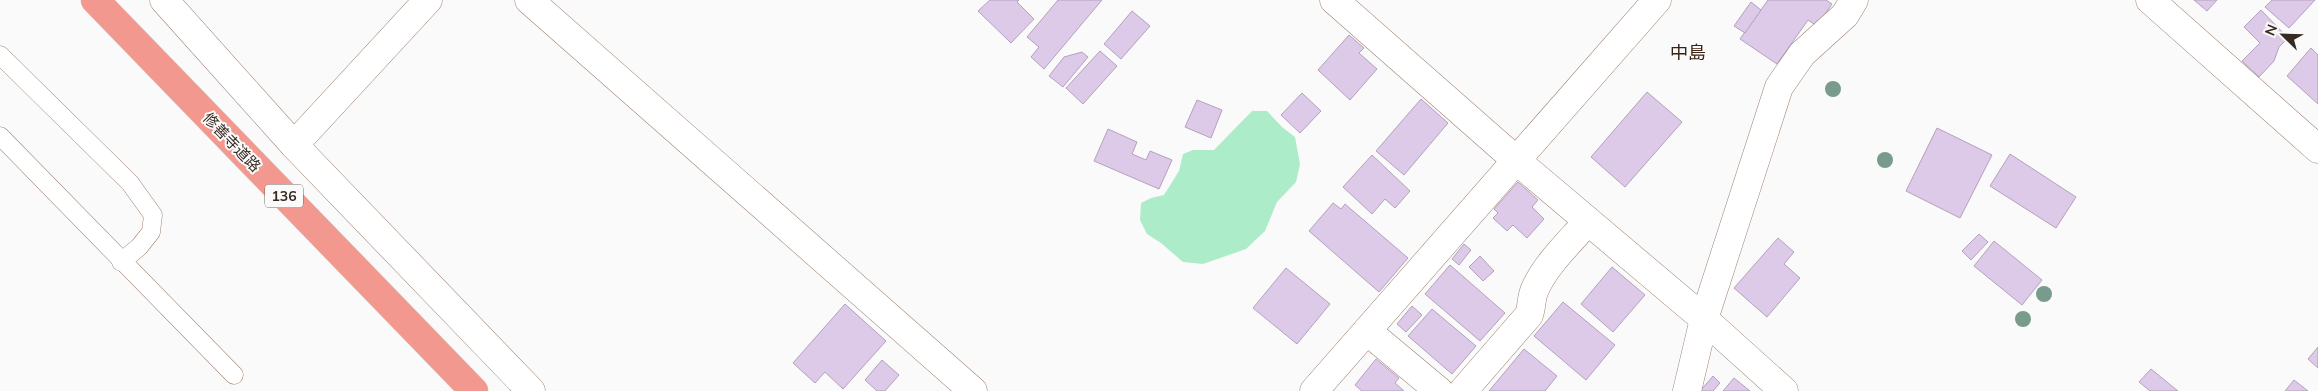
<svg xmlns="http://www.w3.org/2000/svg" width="2318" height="391" viewBox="0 0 2318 391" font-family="Mulish,'Noto Sans JP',sans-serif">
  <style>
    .green { fill: #adecc8 }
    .building { fill: #ddc9e8; stroke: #b4a1be }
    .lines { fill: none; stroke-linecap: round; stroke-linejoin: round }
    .service-casing { stroke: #9f806e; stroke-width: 19 }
    .minor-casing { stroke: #9f806e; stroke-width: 29 }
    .tertiary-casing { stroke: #9f806e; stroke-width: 29 }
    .motorway-casing { stroke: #d7d4d3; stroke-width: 29 }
    .service { stroke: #fff; stroke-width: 18 }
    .minor { stroke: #fff; stroke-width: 28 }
    .tertiary { stroke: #fff; stroke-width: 28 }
    .motorway { stroke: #f2988e; stroke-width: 28 }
    .tree { fill: #789b8c }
    .labels { text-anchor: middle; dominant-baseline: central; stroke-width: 4; stroke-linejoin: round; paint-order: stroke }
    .shield { fill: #fafafa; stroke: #726863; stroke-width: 1 }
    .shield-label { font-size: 14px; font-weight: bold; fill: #372a22 }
    .street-label { font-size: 15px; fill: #372a22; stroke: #fafafa }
    .quarter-label { font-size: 18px; fill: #3b2212; stroke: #fafafa }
  </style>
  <rect width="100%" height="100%" fill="#fafafa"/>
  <polygon class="green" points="1252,111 1267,111 1282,127 1295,137 1300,164 1296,182 1277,202 1265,231 1246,249 1203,264 1183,262 1161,243 1147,234 1140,220 1141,203 1151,198 1164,195 1179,171 1183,154 1193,150 1214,150"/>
  <g class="building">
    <polygon points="990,0 1019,0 1017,2 1034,19 1011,43 978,11"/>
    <polygon points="1058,0 1102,0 1044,69 1031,57 1039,47 1027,37"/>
    <polygon points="1768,0 1826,0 1832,4 1817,26 1808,20 1777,64 1740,39"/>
    <polygon points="2194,0 2217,0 2207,11"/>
    <polygon points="2272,0 2315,0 2289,28 2265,7"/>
    <polygon points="1751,2 1761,10 1745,33 1734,26"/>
    <polygon points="2261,10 2288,38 2279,47 2274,61 2259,77 2242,61 2260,43 2244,27"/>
    <polygon points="1132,11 1150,26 1121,59 1104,44"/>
    <polygon points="1349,35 1364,48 1359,53 1377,69 1350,100 1318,70"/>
    <polygon points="2311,48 2318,55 2318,104 2287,76"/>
    <polygon points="1100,51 1117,66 1083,104 1066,88"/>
    <polygon points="1082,52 1088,57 1063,87 1049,76 1064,57"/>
    <polygon points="1647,92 1682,122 1625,187 1591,157"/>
    <polygon points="1302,93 1321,111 1300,133 1281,115"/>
    <polygon points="1421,99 1448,123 1404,175 1376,151"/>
    <polygon points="1197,100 1222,110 1211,138 1185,127"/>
    <polygon points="1937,128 1992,155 1960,218 1906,191"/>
    <polygon points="1108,129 1137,142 1132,154 1146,160 1150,151 1172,160 1159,189 1094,161"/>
    <polygon points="2010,154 2076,197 2056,228 1990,186"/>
    <polygon points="1372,155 1410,191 1395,208 1385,199 1372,214 1343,187"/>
    <polygon points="1518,182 1538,200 1532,207 1544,219 1527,238 1513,225 1507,231 1493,218 1498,213 1494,209"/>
    <polygon points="1333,203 1341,209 1345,204 1408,258 1379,292 1309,231"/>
    <polygon points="1979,234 1988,242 1971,260 1962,251"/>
    <polygon points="1778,238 1794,252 1784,264 1800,278 1767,317 1734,288"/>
    <polygon points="1994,241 2042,280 2022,305 1974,266"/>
    <polygon points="1464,244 1471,250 1459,265 1452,259"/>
    <polygon points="1480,256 1494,271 1483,281 1469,267"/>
    <polygon points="1450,265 1505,313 1480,341 1425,294"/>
    <polygon points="1612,267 1645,295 1613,332 1581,304"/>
    <polygon points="1286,268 1330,304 1297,344 1253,308"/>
    <polygon points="1563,302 1615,345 1586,380 1534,336"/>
    <polygon points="845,304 886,341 843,389 825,372 815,383 793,363"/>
    <polygon points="1412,306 1422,315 1406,332 1397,324"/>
    <polygon points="1432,309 1476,346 1452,374 1408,336"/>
    <polygon points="2318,347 2318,368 2308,359"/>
    <polygon points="1524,349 1557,376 1545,391 1489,391"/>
    <polygon points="1376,359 1399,378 1395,383 1404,391 1362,391 1355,385"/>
    <polygon points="882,360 899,375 885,391 877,391 865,380"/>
    <polygon points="2151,369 2178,391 2150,391 2139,382"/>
    <polygon points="1713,376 1720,383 1713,391 1700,391"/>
    <polygon points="1734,378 1750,391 1723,391"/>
    <polygon points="2294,380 2308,391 2285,391"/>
  </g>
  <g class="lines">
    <g class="service-casing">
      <g id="service">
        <polyline points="0,55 130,183 153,215 151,232 139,247 121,262"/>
        <polyline points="0,136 234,375"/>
      </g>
    </g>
    <g class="minor-casing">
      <g id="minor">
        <polyline points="164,0 294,145 531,391"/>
        <polyline points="529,0 973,391"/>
        <polyline points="2150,0 2318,149"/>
        <polyline points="294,145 428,0"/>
        <polyline points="1517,161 1704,319 1784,391"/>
        <polyline points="1367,331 1439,391"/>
        <polyline points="1314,391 1657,0"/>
        <path d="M 1463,391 L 1529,315 C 1532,307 1531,297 1535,289 C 1546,264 1570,242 1588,221"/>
        <polyline points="1687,391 1704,319 1779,87 1802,54 1845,15 1854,0"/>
      </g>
    </g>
    <g class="tertiary-casing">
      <polyline id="tertiary" points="1334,0 1517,161"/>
    </g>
    <g class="motorway-casing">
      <polyline id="motorway" points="95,0 474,391"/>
    </g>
    <use href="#service" class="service"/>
    <use href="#minor" class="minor"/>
    <use href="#tertiary" class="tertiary"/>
    <use href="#motorway" class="motorway"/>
  </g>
  <g class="tree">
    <circle cx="1833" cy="89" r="8"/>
    <circle cx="1885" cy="160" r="8"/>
    <circle cx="2044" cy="294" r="8"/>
    <circle cx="2023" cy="319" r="8"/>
  </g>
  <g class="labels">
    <rect class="shield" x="265" y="184.5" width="38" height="23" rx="4"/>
    <g class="shield-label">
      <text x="284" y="196">136</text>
    </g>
    <g class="street-label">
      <text transform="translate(232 142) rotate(46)">修善寺道路</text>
    </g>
    <g class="quarter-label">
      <text x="1688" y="52">中島</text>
    </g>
  </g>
  <g transform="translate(2283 35) rotate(293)" stroke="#fafafa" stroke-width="4" paint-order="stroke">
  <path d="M0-4L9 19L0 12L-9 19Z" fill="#372a22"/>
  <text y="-8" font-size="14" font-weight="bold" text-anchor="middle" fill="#372a22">N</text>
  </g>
</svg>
